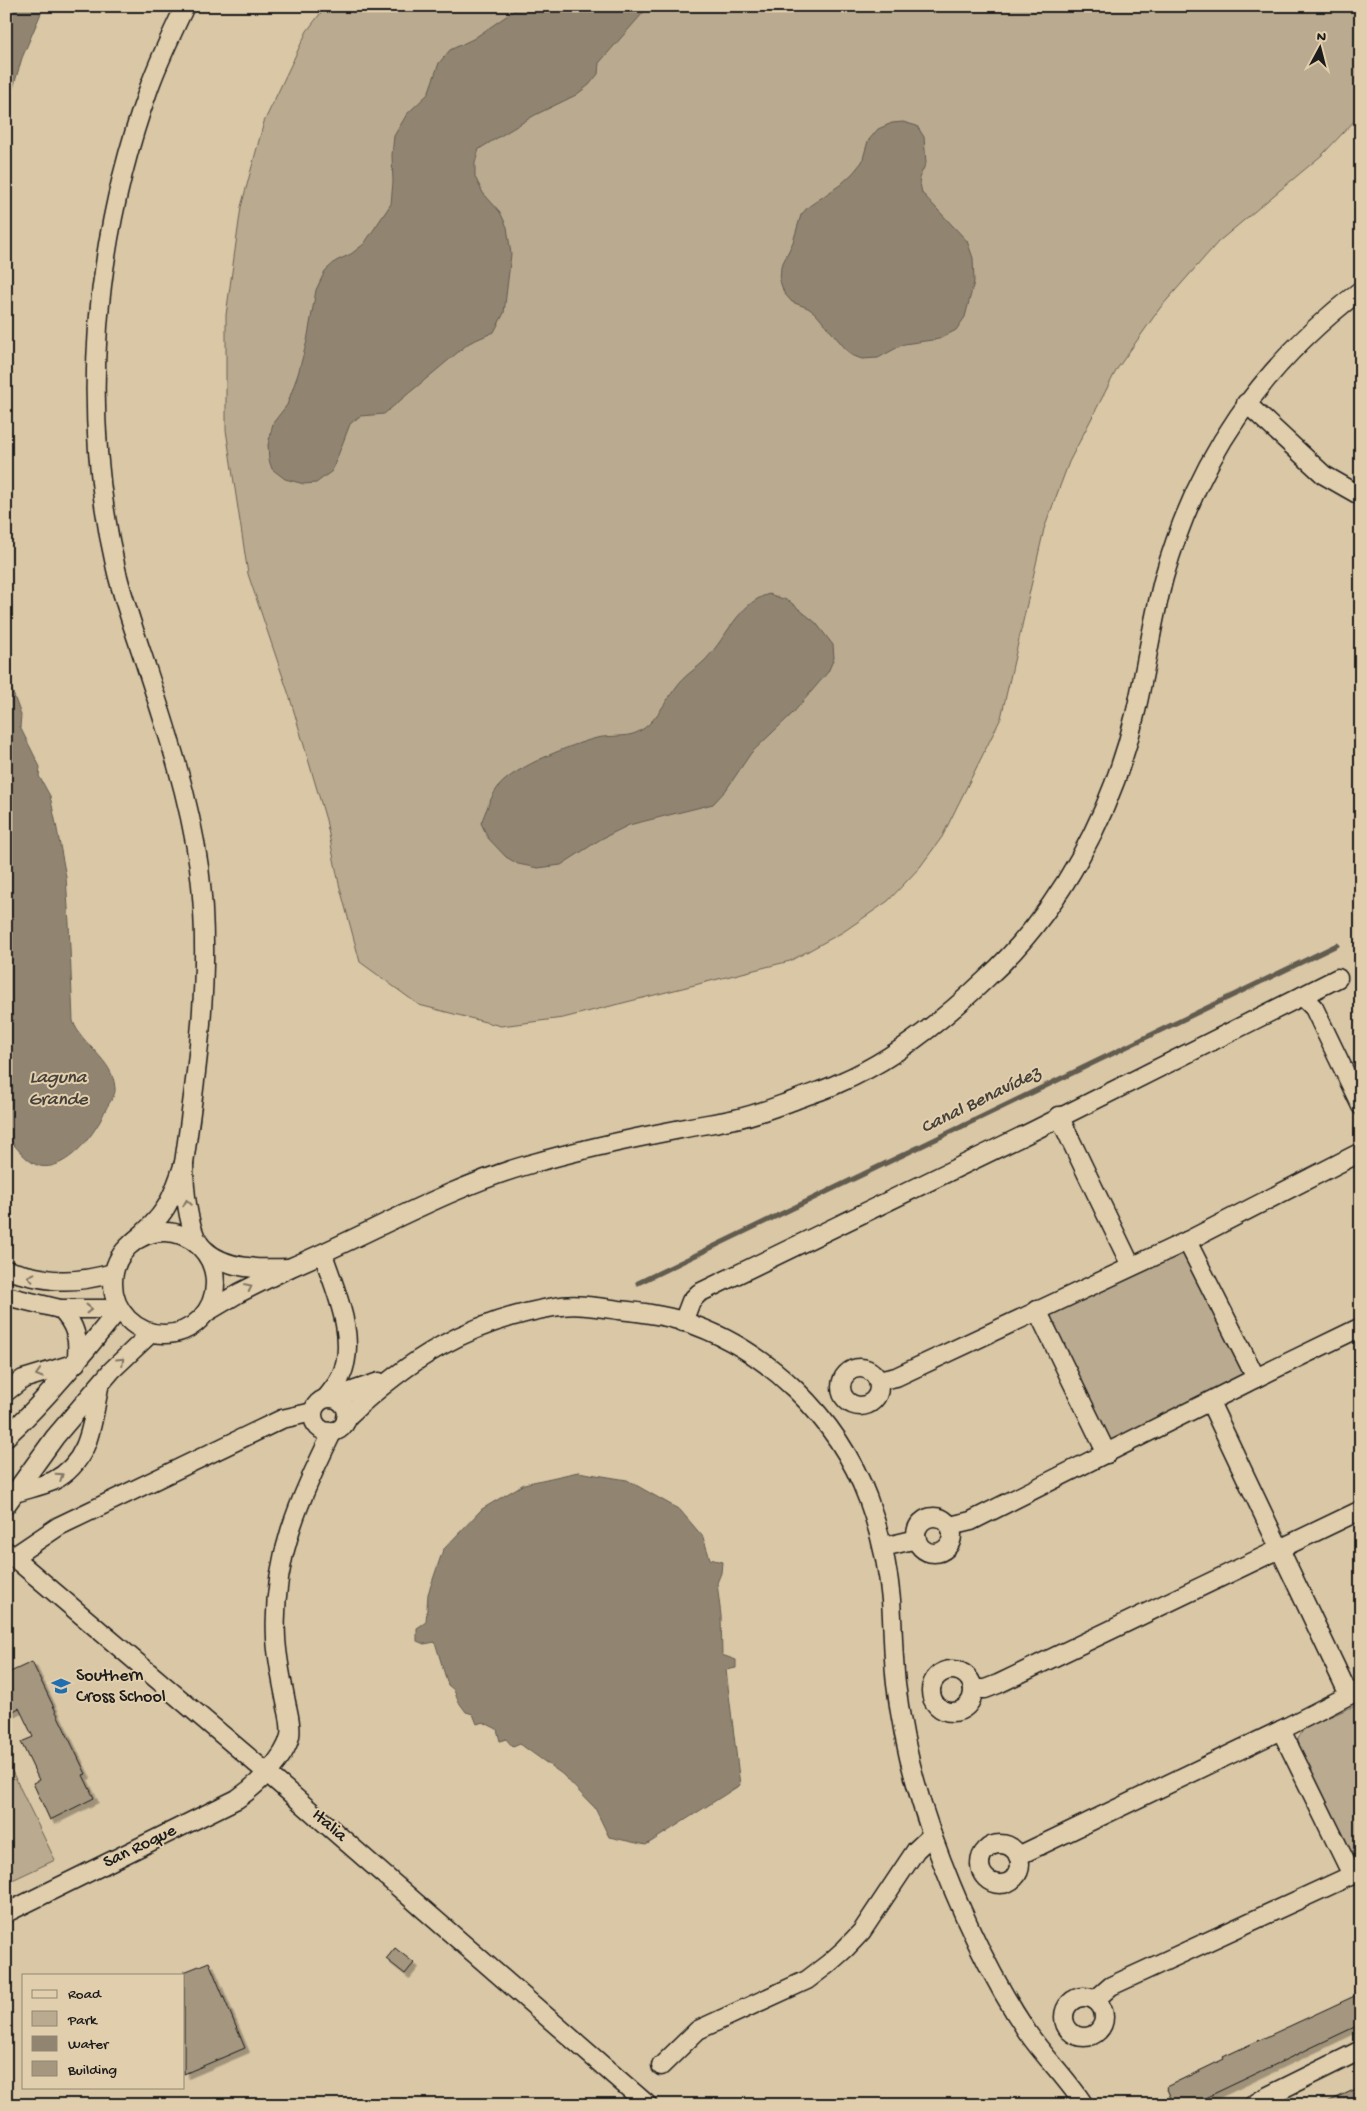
<svg xmlns="http://www.w3.org/2000/svg" width="1367" height="2111" viewBox="0 0 1367 2111" font-family="'Gochi Hand',sans-serif">
  <style>
    .green { fill: #baaa8f; stroke: #6b6356 }
    .water { fill: #918572; stroke: #625b50 }
    .lines { fill: none; stroke-linecap: round; stroke-linejoin: round }
    .stream { stroke: #625b50; stroke-width: 5 }
    .building { fill: #a5967f; stroke: #1c1c1c; filter: url(#shadow) }
    .minor-casing { stroke: #1c1c1c; stroke-width: 21 }
    .minor { stroke: #e1ceac; stroke-width: 18 }
    .oneway { stroke: #7e7564 }
    .labels { text-anchor: middle; dominant-baseline: central; stroke-width: 4; stroke-linejoin: round; paint-order: stroke }
    .poi-label { font-size: 18px; fill: #1c1c1c; stroke: #e1ceac; text-anchor: start }
    .street-label { font-size: 18px; fill: #1c1c1c; stroke: #e1ceac }
    .water-label { font-size: 19px; font-style: italic; fill: #45413a; stroke: #e1ceac }
  </style>
  <defs>
    <filter id="shadow"><feDropShadow dx="4.5" dy="4.5" stdDeviation="0" flood-color="#0004"/></filter>
  </defs>
  <rect width="100%" height="100%" fill="#d9c7a6"/>
  <filter id="ink" filterUnits="userSpaceOnUse"><feTurbulence type="fractalNoise" baseFrequency=".02" numOctaves="2"/><feDisplacementMap in="SourceGraphic" scale="10" xChannelSelector="R" yChannelSelector="G"/><feConvolveMatrix kernelMatrix="1 2 1 2 8 2 1 2 1" color-interpolation-filters="sRGB"/></filter>
  <g filter="url(#ink)">
    <g class="green">
      <polygon points="326,6 1361,6 1361,114 1322,155 1218,242 1160,308 1117,369 1069,462 1044,529 1001,718 942,837 920,867 888,901 843,932 790,961 563,1018 501,1026 419,1005 360,962 339,884 326,820 290,698 248,574 226,430 226,315 241,207 264,122 307,31"/>
      <polygon points="1187,1241 1256,1378 1107,1454 1037,1310"/>
      <polygon points="1361,1703 1361,1859 1360,1859 1352,1858 1298,1750 1298,1739 1304,1728"/>
      <polygon points="6,1759 55,1860 6,1883"/>
    </g>
    <g class="water">
      <polygon points="6,6 44,6 22,58 6,112"/>
      <polygon points="521,6 649,6 599,63 598,74 589,85 576,95 535,115 479,149 475,163 475,177 483,193 500,212 507,227 511,254 504,313 494,332 469,343 384,414 360,416 350,424 332,471 316,483 304,484 285,479 272,469 269,460 268,445 273,423 287,405 298,374 307,341 316,290 325,271 336,261 351,254 364,244 391,204 393,182 392,155 394,136 407,114 428,94 439,63 450,50 473,39"/>
      <polygon points="892,123 903,122 917,126 924,137 926,163 919,178 922,193 967,241 973,258 974,282 965,317 956,330 939,339 904,344 878,358 862,359 851,355 815,313 808,308 792,302 784,293 780,281 781,267 793,242 801,215 808,207 840,185 853,173 862,162 868,141 878,129"/>
      <path d="M 769,594 L 789,601 L 816,623 L 833,645 L 834,658 L 828,672 L 793,713 L 751,753 L 726,790 L 713,804 L 629,825 L 601,839 L 561,865 L 538,868 L 518,864 L 506,857 L 488,838 L 481,823 C 486,811 491,796 499,786 C 515,767 572,744 597,738 C 610,735 626,738 638,732 C 656,723 665,701 677,686 C 684,676 693,671 702,663 C 725,642 737,603 769,594 Z"/>
      <path d="M 6,674 L 21,715 L 20,727 L 40,767 L 39,776 L 50,796 L 56,824 L 66,877 L 69,923 L 73,1021 C 82,1046 113,1059 115,1088 C 116,1096 109,1102 106,1109 C 103,1114 101,1121 97,1126 C 87,1143 62,1171 40,1166 C 27,1163 15,1145 6,1136 Z"/>
      <polygon points="578,1472 627,1480 680,1510 703,1537 710,1559 722,1562 721,1573 717,1583 721,1616 722,1655 736,1660 736,1668 726,1670 740,1785 646,1845 609,1837 595,1808 562,1774 520,1744 513,1747 506,1739 500,1741 497,1729 483,1722 477,1724 473,1714 466,1712 458,1701 454,1690 448,1685 435,1642 424,1644 417,1641 417,1628 426,1622 428,1594 443,1550 482,1509 524,1484"/>
    </g>
    <g class="lines">
      <polyline class="stream" points="638,1283 1337,945"/>
    </g>
    <g class="building">
      <polygon points="32,1662 86,1774 83,1775 94,1798 50,1820 33,1783 39,1780 21,1742 33,1737 19,1708 6,1715 6,1674"/>
      <polygon points="395,1948 414,1963 405,1974 386,1959"/>
      <polygon points="209,1962 245,2048 184,2074 184,1972"/>
      <polygon points="1361,1993 1361,2024 1190,2105 1174,2105 1166,2087 1224,2059 1223,2057"/>
      <polygon points="1356,2089 1361,2100 1361,2105 1321,2105"/>
    </g>
    <g class="lines">
      <g class="minor-casing">
        <g id="minor">
          <polyline points="1246,403 1324,475 1361,496"/>
          <polyline points="1302,996 1314,1008 1361,1106"/>
          <polyline points="1059,1116 1131,1266"/>
          <path d="M 184,1163 C 198,1065 212,966 199,867 C 189,796 166,727 144,660 C 134,630 123,599 116,569 C 79,409 94,242 149,88 C 159,60 172,33 185,6"/>
          <circle cx="164" cy="1283" r="51"/>
          <polyline points="1187,1241 1256,1378"/>
          <path d="M 132,1243 C 165,1216 171,1203 184,1163 C 184,1184 187,1234 204,1249 C 225,1270 262,1269 289,1268 L 239,1293 L 207,1312"/>
          <path d="M 323,1254 C 335,1290 358,1338 341,1376 C 338,1384 331,1391 326,1398"/>
          <path d="M 289,1268 C 367,1235 447,1188 527,1165 C 578,1150 629,1139 681,1129 C 699,1125 717,1123 735,1119 C 755,1115 775,1107 795,1100 C 810,1094 825,1090 839,1083 C 894,1060 943,1020 986,979 C 1060,911 1112,813 1135,715 C 1146,669 1152,622 1164,577 C 1198,457 1262,365 1361,290"/>
          <path d="M 6,1270 C 50,1282 70,1285 113,1273"/>
          <path d="M 6,1296 L 60,1309 L 119,1309 C 84,1353 48,1398 6,1437"/>
          <polyline points="1037,1310 1107,1454"/>
          <polyline points="683,1322 691,1301 699,1293 1033,1131 1338,978"/>
          <circle cx="860" cy="1387" r="19"/>
          <polyline points="878,1381 896,1377 1187,1241 1361,1152"/>
          <path d="M 6,1392 L 23,1379 L 76,1363 C 80,1341 76,1324 60,1309"/>
          <polyline points="332,1398 379,1382"/>
          <circle cx="330" cy="1415" r="17"/>
          <polyline points="1210,1402 1349,1695"/>
          <path d="M 346,1418 C 410,1358 467,1322 554,1307 C 575,1303 598,1307 619,1310 C 640,1312 662,1315 682,1321 C 766,1347 838,1418 868,1499 C 880,1532 888,1566 891,1600 C 893,1628 893,1657 896,1684 C 902,1735 915,1787 932,1835 C 957,1904 987,1972 1028,2033 C 1045,2058 1068,2079 1084,2105"/>
          <path d="M 15,1493 C 27,1489 41,1486 53,1481 C 90,1462 92,1424 99,1387"/>
          <polyline points="6,1505 55,1437 112,1370 151,1333"/>
          <circle cx="934" cy="1535" r="18"/>
          <polyline points="950,1526 971,1521 1256,1378 1361,1327"/>
          <polyline points="883,1547 917,1539"/>
          <polyline points="6,1551 266,1772 648,2105"/>
          <polyline points="13,1557 59,1526 282,1419 313,1412"/>
          <circle cx="952" cy="1691" r="21"/>
          <polyline points="973,1689 985,1689 998,1684 1361,1510"/>
          <polyline points="1281,1730 1352,1875"/>
          <circle cx="1000" cy="1864" r="20"/>
          <polyline points="1018,1856 1281,1730 1361,1689"/>
          <path d="M 6,1913 L 237,1799 C 256,1786 285,1759 290,1736 C 292,1724 288,1713 286,1702 C 282,1681 277,1659 276,1638 C 272,1558 299,1501 333,1431"/>
          <circle cx="1084" cy="2017" r="20"/>
          <polyline points="1095,2000 1111,1986 1361,1871"/>
          <polyline points="661,2066 698,2030 807,1980 828,1964 845,1949 862,1931 916,1850 932,1835"/>
          <polyline points="1253,2105 1264,2098 1361,2050"/>
        </g>
      </g>
      <use href="#minor" class="minor"/>
    </g>
    <defs><path id="oneway-chevron" d="M-2-3.5L2.5 0L-2 3.5" fill="none" stroke-width="1.6" stroke-linecap="round" stroke-linejoin="round" transform="scale(1.25)"/></defs>
    <g class="oneway">
      <use href="#oneway-chevron" transform="translate(187 1203) rotate(-99)"/>
      <use href="#oneway-chevron" transform="translate(31 1277) rotate(-167)"/>
      <use href="#oneway-chevron" transform="translate(249 1287) rotate(-26)"/>
      <use href="#oneway-chevron" transform="translate(89 1309)"/>
      <use href="#oneway-chevron" transform="translate(121 1361) rotate(-44)"/>
      <use href="#oneway-chevron" transform="translate(39 1374) rotate(163)"/>
      <use href="#oneway-chevron" transform="translate(60 1476) rotate(-33)"/>
    </g>
  </g>
  <defs>
    <g id="school-bare" transform="scale(1.5)"><path d="M0-5L7-2L0 1L-7-2ZM-4 1L0 2.5L4 1V4Q0 6-4 4Z" fill="#1f6fb2" stroke="#e1ceac" stroke-width="2.5" paint-order="stroke"/></g>
  </defs>
  <g fill-rule="evenodd">
    <use href="#school-bare" x="61" y="1686"/>
  </g>
  <g class="labels">
    <g class="poi-label">
      <text x="76" y="1676">Southern<tspan x="76" dy="21">Cross School</tspan></text>
    </g>
    <g class="street-label">
      <text transform="translate(329 1826) rotate(41)">Italia</text>
      <text transform="translate(140 1847) rotate(-26)">San Roque</text>
    </g>
    <g class="water-label">
      <text x="58" y="1078">Laguna<tspan x="58" dy="22">Grande</tspan></text>
      <text transform="translate(981 1101) rotate(-26)">Canal Benavídez</text>
    </g>
  </g>
  <rect width="1367" height="2111" fill="none" stroke="#e1ceac" stroke-width="25"/>
  <rect x="12" y="12" width="1342" height="2086" fill="none" stroke="#1c1c1c" stroke-width="2" filter="url(#ink)"/>
  <rect x="22" y="1974" width="162" height="115" fill="#e1ceac" stroke="#928772"/>
  <rect x="32" y="1990" width="25" height="8" fill="#e1ceac" stroke="#928772"/>
  <text x="68" y="1998" font-size="15" fill="#1c1c1c">Road</text>
  <rect x="32" y="2011" width="25" height="15" fill="#baaa8f" stroke="#928772"/>
  <text x="68" y="2024" font-size="15" fill="#1c1c1c">Park</text>
  <rect x="32" y="2036" width="25" height="15" fill="#918572" stroke="#928772"/>
  <text x="68" y="2048" font-size="15" fill="#1c1c1c">Water</text>
  <rect x="32" y="2061" width="25" height="15" fill="#a5967f" stroke="#928772"/>
  <text x="68" y="2074" font-size="15" fill="#1c1c1c">Building</text>
  <g transform="translate(1320 48) rotate(7)" stroke="#e1ceac" stroke-width="4" paint-order="stroke">
  <path d="M0-4L9 19L0 12L-9 19Z" fill="#1c1c1c"/>
  <text y="-8" font-size="14" font-weight="bold" text-anchor="middle" fill="#1c1c1c">N</text>
  </g>
</svg>
